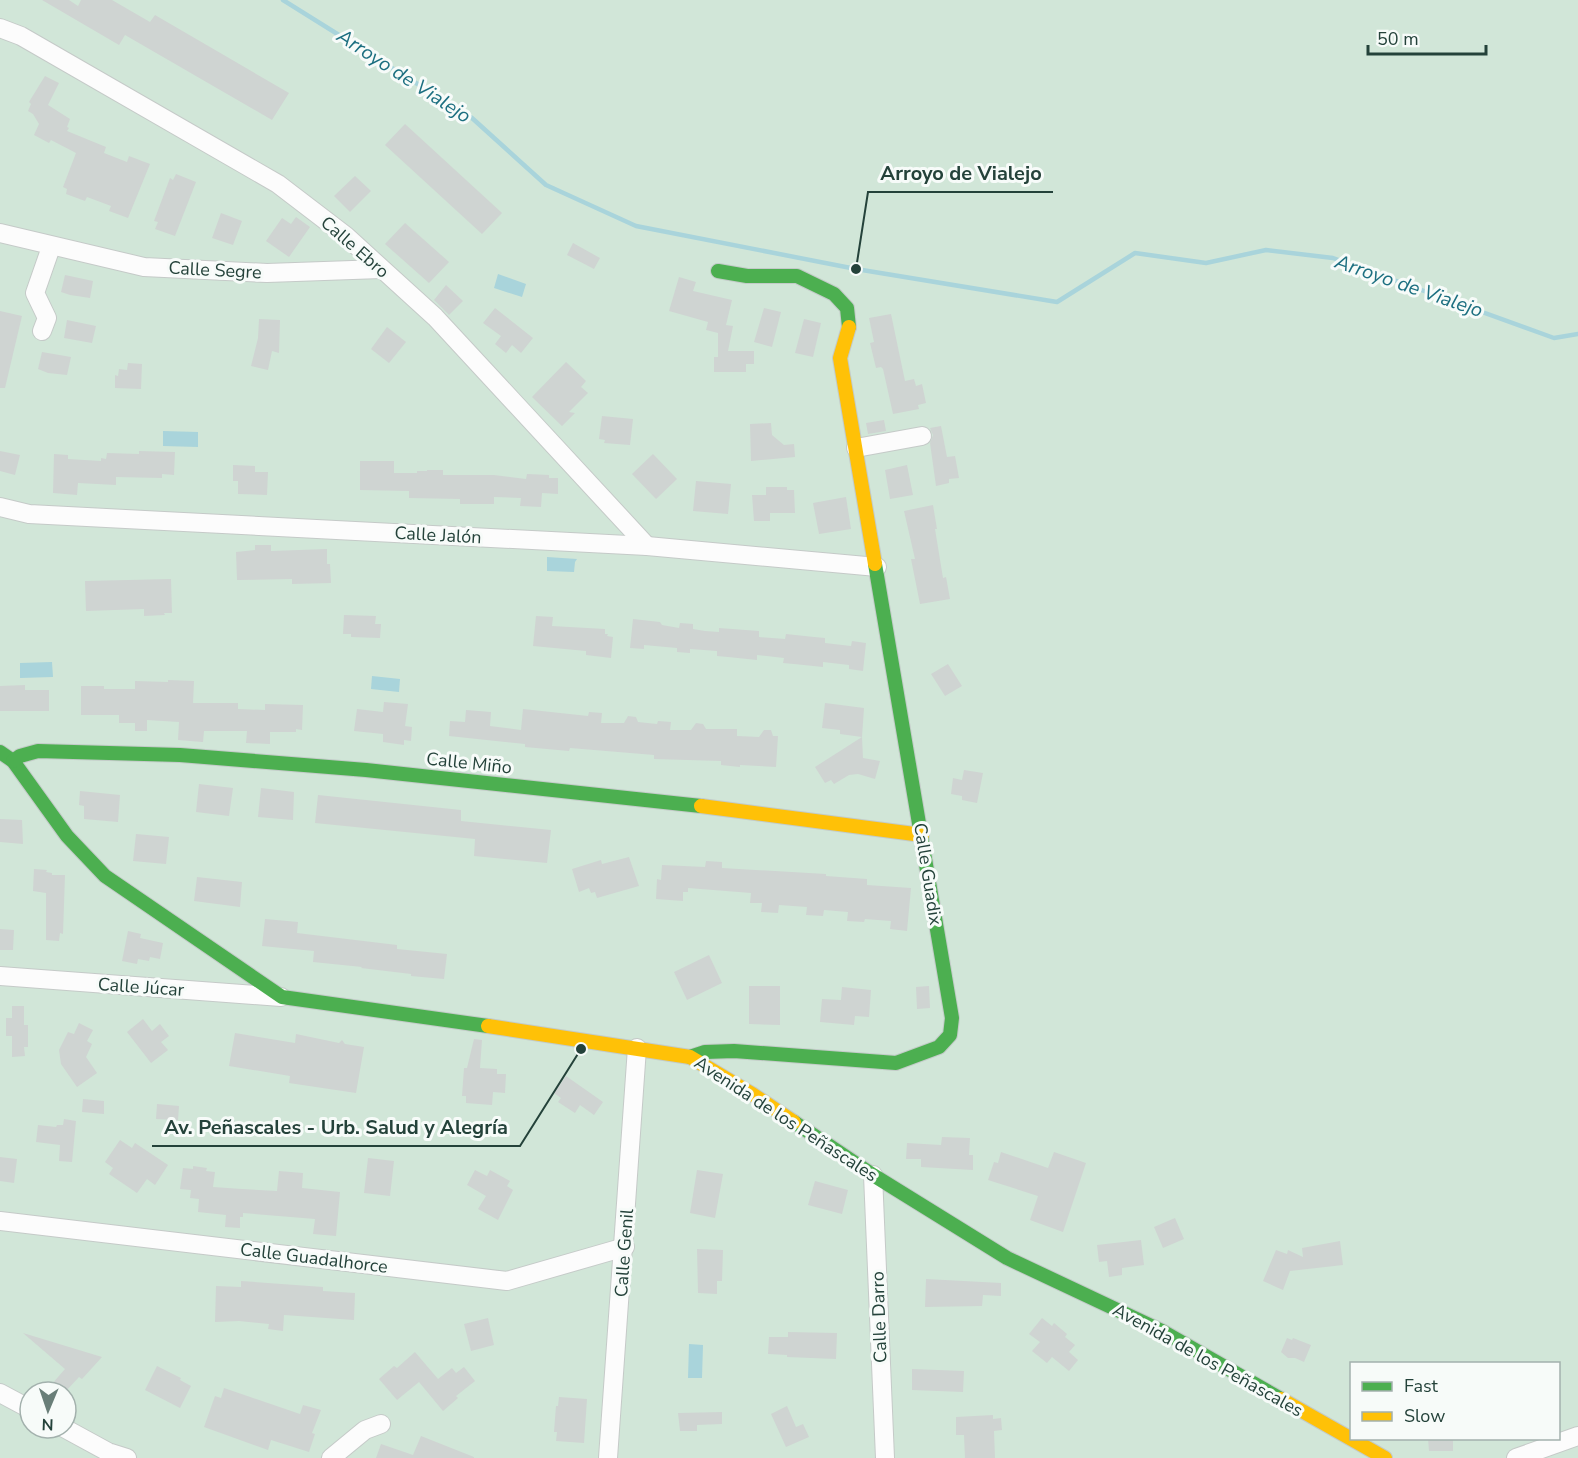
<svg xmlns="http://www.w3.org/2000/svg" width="1578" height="1458" viewBox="0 0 1578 1458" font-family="'Nunito Sans',sans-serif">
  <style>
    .green { fill: #d1e6d8; fill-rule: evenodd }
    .water { fill: #a9d4db }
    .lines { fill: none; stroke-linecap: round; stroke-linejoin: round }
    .stream { stroke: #a9d4db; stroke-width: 4.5 }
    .building { fill: #cfd4d2 }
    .street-casing { stroke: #c5cac8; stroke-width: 20 }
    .fast-casing { stroke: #c3cbc8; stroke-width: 16 }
    .slow-casing { stroke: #c3cbc8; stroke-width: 16 }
    .street { stroke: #fcfcfc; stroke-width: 18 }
    .fast { stroke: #4caf50; stroke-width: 14 }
    .slow { stroke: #ffc107; stroke-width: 14 }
    .labels { text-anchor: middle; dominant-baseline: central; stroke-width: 6; stroke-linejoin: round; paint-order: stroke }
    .street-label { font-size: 18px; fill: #24423a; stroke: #f7fbf9 }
    .water-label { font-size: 20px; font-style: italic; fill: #1c6f80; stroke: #f7fbf9 }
    .leader { fill: none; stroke: #24423a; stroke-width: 2 }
    .callout-dot { fill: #24423a; stroke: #f7fbf9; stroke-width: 2 }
    .callout-label { font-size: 20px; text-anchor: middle; font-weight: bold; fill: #24423a; stroke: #f7fbf9; stroke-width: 6; stroke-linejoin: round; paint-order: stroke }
  </style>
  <rect width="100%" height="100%" fill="#e8edeb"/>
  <path class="green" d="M 0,0 L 1578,0 L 1578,1458 L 0,1458 ZM 1352,1364 L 1558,1364 L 1558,1438 L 1352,1438 ZM 30,1392 L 66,1392 L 66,1428 L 30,1428 Z"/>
  <g class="water">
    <polygon points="498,274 526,284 522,297 494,288"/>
    <polygon points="163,431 198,432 198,447 163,446"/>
    <polygon points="547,557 577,559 575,562 574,572 547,571"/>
    <polygon points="52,662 53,677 20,678 20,663"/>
    <polygon points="372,676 400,679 399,692 371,689"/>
    <polygon points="689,1344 703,1345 702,1378 688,1378"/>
  </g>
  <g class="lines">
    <polyline class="stream" points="283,0 472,118 546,185 636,226 856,269 1057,302 1135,253 1206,263 1266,250 1333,258 1554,338 1578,334"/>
  </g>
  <g class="building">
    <polygon points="42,0 69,0 78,6 81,0 112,0 150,22 155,15 289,93 272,120 125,35 119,45"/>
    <polygon points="45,76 59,83 48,105 70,119 67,127 69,128 67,131 106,147 104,153 127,162 129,156 150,164 128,218 109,211 111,206 87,197 85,201 66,194 67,189 63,187 76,153 51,140 49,143 34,135 39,124 33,114 28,111 31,104 29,102"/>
    <polygon points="405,124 502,213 482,234 385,145"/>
    <polygon points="176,174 196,182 175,236 155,229 158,222 154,221 170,178 173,180"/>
    <polygon points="355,176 371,191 350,212 334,196"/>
    <polygon points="221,213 242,221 233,245 212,238"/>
    <polygon points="296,217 310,227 289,257 266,241 282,218 291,224"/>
    <polygon points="405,223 449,262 429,283 385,244"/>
    <polygon points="573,243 600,258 594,269 567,255"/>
    <polygon points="65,275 93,281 90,298 70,295 61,292"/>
    <polygon points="679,277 696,282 693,291 732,300 726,325 733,326 728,351 754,351 754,364 746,364 746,372 714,372 714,357 718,357 718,333 706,330 708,322 669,311"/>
    <polygon points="446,285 463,301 449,315 434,300"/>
    <polygon points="495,308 533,338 521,353 512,345 506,353 495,344 501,336 483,323"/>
    <polygon points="764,308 781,312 772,347 754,342"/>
    <polygon points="0,311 22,316 5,388 0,388"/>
    <polygon points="891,314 905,381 914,379 916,386 922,384 926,403 918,405 919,409 893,414 883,369 881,367 876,368 870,343 874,342 869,318"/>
    <polygon points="259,319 280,320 279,353 272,351 268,370 251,366 258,338"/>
    <polygon points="804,319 821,323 813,357 795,353"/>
    <polygon points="67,320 96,326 92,343 64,338"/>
    <polygon points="387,327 406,342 389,363 371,349"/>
    <polygon points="42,352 71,357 67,375 48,373 38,369"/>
    <polygon points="566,362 586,381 581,387 588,393 569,412 575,413 562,426 532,397"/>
    <polygon points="128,363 142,364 141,389 115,388 115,375 118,376 119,369 127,370"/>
    <polygon points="602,416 633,419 630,445 604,443 605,440 599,439"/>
    <polygon points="884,420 886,431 868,434 866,423"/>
    <polygon points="771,423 772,435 784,445 794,444 795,457 751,461 750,424"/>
    <polygon points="941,426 947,457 955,456 959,478 949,479 949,483 936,486 930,443 933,435 930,428"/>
    <polygon points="0,451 20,455 15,475 0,471"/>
    <polygon points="139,451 175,452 174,475 162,474 162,478 116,477 116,485 78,483 77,495 53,493 54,454 68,455 68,459 101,461 101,458 106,459 107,453 139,454"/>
    <polygon points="653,454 677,479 656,499 632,474"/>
    <polygon points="360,461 394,461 394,473 417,473 417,471 427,471 427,470 443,470 443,475 494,475 526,479 527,474 549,475 549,478 558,478 558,494 542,493 541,507 520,506 521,498 494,497 494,504 460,504 460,499 409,498 409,491 360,490"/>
    <polygon points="233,465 255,466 255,472 268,472 267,495 238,494 238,481 233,481"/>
    <polygon points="907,465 913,495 890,499 885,470"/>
    <polygon points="696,481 731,484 728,514 693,511"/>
    <polygon points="766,487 787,487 787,490 794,490 795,513 770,513 770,521 754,521 752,495 766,495"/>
    <polygon points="846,497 851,529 819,534 813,503"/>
    <polygon points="933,505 937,529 935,529 943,578 946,577 950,599 920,604 911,559 915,559 904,511"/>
    <polygon points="255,545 271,545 271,551 327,549 327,564 330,564 331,583 292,584 292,579 237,580 236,552 255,550"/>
    <polygon points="171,579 172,613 164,613 165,615 144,616 144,609 86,611 85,581"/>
    <polygon points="344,615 376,616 375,624 381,624 380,638 351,637 351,634 343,634"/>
    <polygon points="536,616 553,617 552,626 605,629 605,634 608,634 607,636 613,637 611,658 586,655 586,651 533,646"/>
    <polygon points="633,619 660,622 662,625 679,628 680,623 693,624 693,629 705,631 719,632 719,628 759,631 759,637 785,639 786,634 814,637 825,638 825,643 851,646 852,641 866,643 863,671 849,669 849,665 823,662 823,667 794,664 783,663 784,658 757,655 757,660 728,657 717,656 717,651 704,650 690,649 690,653 677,652 677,648 644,645 644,649 630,648"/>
    <polygon points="948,664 962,686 945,696 931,674"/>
    <polygon points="168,680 194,681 193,703 238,703 238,709 265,710 265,704 303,705 302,730 296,729 296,732 270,732 270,744 246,743 247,731 204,731 203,742 202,742 178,740 179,722 147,720 147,731 135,731 135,723 119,723 119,715 81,715 81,686 104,686 104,689 135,689 135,681 168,682"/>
    <polygon points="25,685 25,690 49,690 49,711 0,711 0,686"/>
    <polygon points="384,702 408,704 405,726 412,727 411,741 404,740 404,745 383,742 383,734 354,731 357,709 383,712"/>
    <polygon points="825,703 864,708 862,737 840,734 840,730 822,728"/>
    <polygon points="523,709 588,716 589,712 602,713 601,723 624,723 628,716 636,717 638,722 657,724 658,721 671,722 670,730 691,730 696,723 703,724 706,729 737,729 737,736 759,737 764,730 771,730 773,736 778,736 776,767 740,765 740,767 721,765 721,761 654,759 654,755 570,748 569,751 525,747 525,744 449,736 450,721 465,722 466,710 491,712 490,726 521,730"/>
    <polygon points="862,737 863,758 880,761 875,779 858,774 849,775 834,784 831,780 825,783 815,767"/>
    <polygon points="964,770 983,773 977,803 962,800 962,796 951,794 953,778 962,780"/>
    <polygon points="199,784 233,788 229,816 196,812"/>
    <polygon points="261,788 294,792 293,820 258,817"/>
    <polygon points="80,791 120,795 118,822 84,819 84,806 79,805"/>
    <polygon points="318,795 461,810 461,821 551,830 547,863 474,856 475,839 315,823"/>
    <polygon points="0,819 22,820 23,844 0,842"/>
    <polygon points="136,834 169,837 166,864 133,861"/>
    <polygon points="629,857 639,886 597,898 595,892 591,893 589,888 579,892 572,869 601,860 602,864"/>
    <polygon points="706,861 722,862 722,868 826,874 826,876 867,879 867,885 911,888 907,931 890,929 891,921 865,919 864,922 847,921 848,912 824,910 823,916 806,915 807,907 779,905 778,913 761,912 762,903 750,903 751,893 688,888 688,892 683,892 683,901 656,899 657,879 661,880 662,865 705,867"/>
    <polygon points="34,869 47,870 46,872 52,873 52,875 65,875 63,934 60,933 59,941 46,940 46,893 33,891"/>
    <polygon points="197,877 242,882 240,907 194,901"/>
    <polygon points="265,919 298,922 297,933 397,945 397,949 447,954 444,979 411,976 411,974 361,968 362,967 313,962 314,951 262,946"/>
    <polygon points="0,929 14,930 13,950 0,950"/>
    <polygon points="128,931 141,934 140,938 163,943 160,959 150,957 149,961 138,959 137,964 122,961"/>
    <polygon points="709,955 722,983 687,1000 674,972"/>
    <polygon points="749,986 780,986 780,1025 749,1024"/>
    <polygon points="929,986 930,1008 917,1009 916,987"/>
    <polygon points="842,987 871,990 869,1017 855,1016 854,1025 820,1022 822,999 841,1000"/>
    <polygon points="12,1006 24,1006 24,1025 28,1025 28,1047 24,1047 25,1056 12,1057 12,1036 6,1036 6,1018 12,1018"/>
    <polygon points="143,1019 152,1031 160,1024 169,1036 161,1042 168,1050 151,1063 127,1032"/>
    <polygon points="79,1023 93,1030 87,1041 92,1044 86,1057 97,1073 77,1087 61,1064 59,1050 68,1032 74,1034"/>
    <polygon points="235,1033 295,1043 296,1034 339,1043 342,1040 345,1044 364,1047 356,1093 289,1083 290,1076 229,1066"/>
    <polygon points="474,1039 482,1040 480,1068 497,1069 497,1074 506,1074 505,1093 493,1092 492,1105 466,1103 466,1096 462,1096 464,1068 467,1068"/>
    <polygon points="566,1076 603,1102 594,1115 580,1105 575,1113 558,1102 561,1098 554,1093"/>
    <polygon points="83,1099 104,1101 104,1114 82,1112"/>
    <polygon points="157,1104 179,1106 178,1120 156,1119"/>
    <polygon points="64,1119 76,1121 72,1162 59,1161 60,1145 36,1142 38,1125 56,1127 57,1125 63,1125"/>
    <polygon points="942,1137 970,1138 969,1155 973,1155 973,1170 921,1167 921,1159 906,1159 907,1143 941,1145"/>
    <polygon points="120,1140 132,1148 135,1143 168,1165 155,1185 147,1179 137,1193 109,1174 113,1168 105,1162"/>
    <polygon points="1001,1152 1048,1168 1054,1152 1086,1163 1063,1232 1030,1220 1038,1196 988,1180 994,1162 998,1163"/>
    <polygon points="0,1157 17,1159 14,1183 0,1181"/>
    <polygon points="368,1158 394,1161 390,1196 364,1193"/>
    <polygon points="193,1166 207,1168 206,1171 215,1172 213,1187 242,1189 277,1191 279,1171 303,1173 302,1188 340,1192 336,1236 313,1234 315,1219 243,1213 243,1217 240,1217 240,1228 225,1227 226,1215 198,1212 199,1199 190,1198 191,1190 180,1189 183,1168 193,1169"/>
    <polygon points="475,1170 487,1176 490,1170 510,1181 507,1186 513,1190 498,1220 478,1209 486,1196 467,1185"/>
    <polygon points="697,1170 723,1174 715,1218 690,1213"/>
    <polygon points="815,1181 848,1190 842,1214 808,1205"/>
    <polygon points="1175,1218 1184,1239 1163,1248 1154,1227"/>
    <polygon points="1141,1240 1144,1265 1122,1268 1122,1275 1109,1277 1107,1261 1099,1262 1097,1245"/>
    <polygon points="1340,1241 1343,1265 1290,1271 1283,1290 1263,1281 1276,1250 1287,1254 1288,1250 1303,1257 1302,1248"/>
    <polygon points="697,1249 723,1250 722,1281 717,1281 717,1294 698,1293"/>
    <polygon points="926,1279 1001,1283 1001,1296 983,1295 982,1306 925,1307"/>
    <polygon points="241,1281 323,1287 323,1291 355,1293 354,1320 284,1315 283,1331 268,1329 269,1324 239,1321 215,1322 216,1286 241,1287"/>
    <polygon points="488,1318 494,1345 471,1351 464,1324"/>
    <polygon points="1042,1318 1052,1326 1054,1323 1067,1334 1065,1337 1075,1345 1069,1352 1078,1360 1069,1371 1052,1357 1047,1363 1032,1351 1040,1342 1029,1334"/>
    <polygon points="788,1332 837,1333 836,1359 787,1357 787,1355 768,1354 769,1337 788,1337"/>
    <polygon points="23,1333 102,1357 82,1379 79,1377 65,1392 45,1392 65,1369"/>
    <polygon points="1287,1338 1292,1340 1293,1338 1311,1345 1304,1362 1295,1358 1288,1358 1281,1352"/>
    <polygon points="415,1352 438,1379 452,1368 456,1373 464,1367 475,1381 456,1396 458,1398 443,1411 419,1382 397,1400 379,1379 394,1366 397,1368"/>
    <polygon points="157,1366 181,1378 180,1380 191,1386 180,1408 145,1390"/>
    <polygon points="912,1369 964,1371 963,1392 912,1390"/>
    <polygon points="224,1388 300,1414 303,1405 321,1410 312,1433 315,1434 309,1452 271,1440 268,1450 204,1427 215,1396 221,1398"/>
    <polygon points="559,1397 587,1399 584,1443 556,1441 557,1432 554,1432 556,1406 558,1406"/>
    <polygon points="787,1406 796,1427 803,1424 809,1437 786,1447 771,1414"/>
    <polygon points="722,1412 722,1424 697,1425 697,1431 680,1431 678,1413"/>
    <polygon points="993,1415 993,1419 1001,1418 1002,1430 994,1431 995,1458 965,1458 964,1435 956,1435 956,1417"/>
    <polygon points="421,1436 474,1457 474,1458 376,1458 381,1444 413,1455"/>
    <polygon points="1428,1438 1453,1438 1453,1451 1429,1451"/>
  </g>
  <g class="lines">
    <g class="street-casing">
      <g id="street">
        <polyline points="0,28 21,36 278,184 346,236 435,317 647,546"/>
        <polyline points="0,233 144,267 267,273 381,269"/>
        <polyline points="42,331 47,318 35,293 51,247"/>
        <polyline points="856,448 922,436"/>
        <polyline points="0,507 29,514 647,546 877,567"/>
        <polyline points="0,976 281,997"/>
        <polyline points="873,1175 885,1458"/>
        <polyline points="0,1221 507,1281 625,1247"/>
        <polyline points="0,1393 30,1409"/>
        <polyline points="64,1428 108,1452 127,1458"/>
        <polyline points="331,1458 365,1430 381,1424"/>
        <polyline points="608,1458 637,1048"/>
        <polyline points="1516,1458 1578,1436"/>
      </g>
    </g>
    <g class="fast-casing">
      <g id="fast">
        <polyline points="718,271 747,276 797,276 834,294 847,308 849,327"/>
        <polyline points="0,752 13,761 67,836 105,876 282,997 488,1026"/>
        <polyline points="13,761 20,756 38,751 180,755 366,770 701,806"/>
        <polyline points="690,1057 705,1052 734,1051 896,1063 939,1047 950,1035 952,1018 875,564"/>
        <polyline points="794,1122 873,1175 1007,1258 1162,1331 1281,1399"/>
      </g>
    </g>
    <g class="slow-casing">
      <g id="slow">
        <polyline points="849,327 840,358 875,564"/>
        <polyline points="701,806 922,835"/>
        <polyline points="488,1026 690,1057 752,1094 794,1122"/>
        <polyline points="1281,1399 1385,1458"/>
      </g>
    </g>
    <use href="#street" class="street"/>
    <use href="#fast" class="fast"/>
    <use href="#slow" class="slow"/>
  </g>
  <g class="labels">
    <g class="street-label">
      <text transform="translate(355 247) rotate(41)">Calle Ebro</text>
      <text transform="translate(215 270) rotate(3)">Calle Segre</text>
      <text transform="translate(438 535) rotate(3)">Calle Jalón</text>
      <text transform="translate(469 763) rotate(6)">Calle Miño</text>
      <text transform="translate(928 874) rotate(81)">Calle Guadix</text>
      <text transform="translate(141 987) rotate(4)">Calle Júcar</text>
      <text transform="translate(786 1119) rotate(33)">Avenida de los Peñascales</text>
      <text transform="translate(624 1253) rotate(-86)">Calle Genil</text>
      <text transform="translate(314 1258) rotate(7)">Calle Guadalhorce</text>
      <text transform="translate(879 1317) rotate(-92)">Calle Darro</text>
      <text transform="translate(1208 1360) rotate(29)">Avenida de los Peñascales</text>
    </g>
    <g class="water-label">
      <text transform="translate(404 76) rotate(33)">Arroyo de Vialejo</text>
      <text transform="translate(1409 286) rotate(19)">Arroyo de Vialejo</text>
    </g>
  </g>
  <path class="leader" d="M856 269L868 192H1053M581 1049L520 1146H152"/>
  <g class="callout-dot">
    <circle cx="856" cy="269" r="6"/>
    <circle cx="581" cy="1049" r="6"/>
  </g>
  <g class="callout-label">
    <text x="961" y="180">Arroyo de Vialejo</text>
    <text x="336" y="1134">Av. Peñascales - Urb. Salud y Alegría</text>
  </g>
  <rect x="1350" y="1362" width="210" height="78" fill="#f7fbf9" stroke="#a3b1ad" stroke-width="1.5"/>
  <rect x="1362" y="1382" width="30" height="9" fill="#4caf50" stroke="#a3b1ad" stroke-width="1.5"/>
  <text x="1404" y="1392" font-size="18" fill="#24423a">Fast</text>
  <rect x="1362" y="1412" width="30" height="9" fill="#ffc107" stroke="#a3b1ad" stroke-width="1.5"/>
  <text x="1404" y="1422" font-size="18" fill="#24423a">Slow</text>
  <g transform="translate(48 1410) rotate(182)"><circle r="28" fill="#f7fbf9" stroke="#a3b1ad" stroke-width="1.5"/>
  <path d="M0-4.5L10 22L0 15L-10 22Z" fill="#697e78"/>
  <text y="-9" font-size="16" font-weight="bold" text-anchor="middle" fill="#24423a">N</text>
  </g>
  <path d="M1368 45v9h118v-9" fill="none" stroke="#24423a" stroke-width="3"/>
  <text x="1377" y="45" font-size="18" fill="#24423a" stroke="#f7fbf9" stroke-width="4.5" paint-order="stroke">50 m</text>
</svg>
